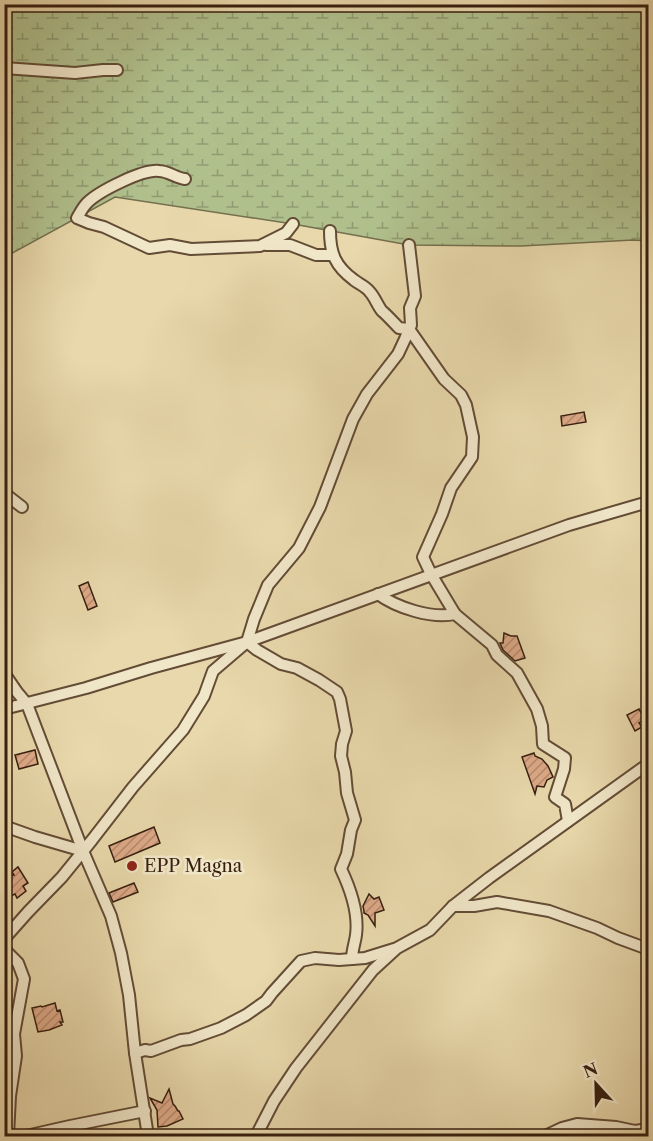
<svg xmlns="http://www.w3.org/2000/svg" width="653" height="1141" viewBox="0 0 653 1141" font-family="'Libre Caslon Text',serif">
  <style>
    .wetland { fill: url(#wetland-marsh); stroke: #746f4e; stroke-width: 1.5 }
    .building { fill: url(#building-hatch); stroke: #371e0f; stroke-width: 1.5 }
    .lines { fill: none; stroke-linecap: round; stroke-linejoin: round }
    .minor-casing { stroke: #634c36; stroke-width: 14 }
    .minor { stroke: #f0e6c8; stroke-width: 10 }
    .poi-dot { fill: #8f2418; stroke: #f0e6c8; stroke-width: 2 }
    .labels { text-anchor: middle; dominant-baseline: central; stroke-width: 5; stroke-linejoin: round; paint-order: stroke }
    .poi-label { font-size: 18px; fill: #371e0f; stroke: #f0e6c8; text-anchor: start }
  </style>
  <defs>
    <pattern id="wetland-marsh" width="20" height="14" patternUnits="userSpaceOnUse" patternTransform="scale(1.5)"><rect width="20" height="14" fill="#b0c08d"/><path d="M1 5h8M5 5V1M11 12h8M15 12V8" fill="none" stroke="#909b72"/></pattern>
    <pattern id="building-hatch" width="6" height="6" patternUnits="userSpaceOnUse" patternTransform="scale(1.5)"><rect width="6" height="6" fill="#deaa88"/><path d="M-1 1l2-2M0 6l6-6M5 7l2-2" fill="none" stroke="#b58a6e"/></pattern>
  </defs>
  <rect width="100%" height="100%" fill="#e8d8ab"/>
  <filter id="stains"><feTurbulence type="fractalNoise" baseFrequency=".00333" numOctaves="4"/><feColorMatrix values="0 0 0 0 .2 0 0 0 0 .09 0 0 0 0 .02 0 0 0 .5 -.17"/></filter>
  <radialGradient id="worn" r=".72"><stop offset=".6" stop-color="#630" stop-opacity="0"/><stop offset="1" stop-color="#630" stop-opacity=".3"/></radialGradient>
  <polygon class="wetland" points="5,5 648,5 648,241 633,240 521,246 409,245 293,224 115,197 5,257"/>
  <g class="building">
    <polygon points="584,412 586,422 562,426 561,416"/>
    <polygon points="88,582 97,606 88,610 79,586"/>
    <polygon points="504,633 511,636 517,636 525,658 515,661 503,650 500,643 503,643"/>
    <polygon points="639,709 645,719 639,723 642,727 635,731 627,715"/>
    <polygon points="35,750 38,764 19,769 15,755"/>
    <polygon points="534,753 535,756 542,759 548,766 553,777 547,780 544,787 537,786 535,794 522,757"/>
    <polygon points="154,827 160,843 115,862 109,846"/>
    <polygon points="18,867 28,883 23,886 26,891 17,898 15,894 4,899 4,877 14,875 12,872"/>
    <polygon points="134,883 138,892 113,902 109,893"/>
    <polygon points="369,894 374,899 379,897 384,910 375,913 375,926 368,915 364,913 364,911 363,906"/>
    <polygon points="55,1003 57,1011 60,1010 63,1022 60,1022 62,1025 49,1030 38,1032 32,1008 41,1006 42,1007"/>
    <polygon points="169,1089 173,1104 175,1106 178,1111 179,1111 183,1119 167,1126 158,1127 157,1110 150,1098 162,1103"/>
  </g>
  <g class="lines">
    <g class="minor-casing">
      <g id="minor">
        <polyline points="4,68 75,73 103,70 117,70"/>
        <path d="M 185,179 C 176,178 168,171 159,171 C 143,169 99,191 87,203 C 83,207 80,213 77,218 L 89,223 L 104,227 L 149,248 L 170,245 L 191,249 L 260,246 L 286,233 L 293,224"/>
        <path d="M 330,231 C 330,253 335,266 354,280 C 359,284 365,286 369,291 C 375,297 377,305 382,311 C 388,316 393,322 399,328 L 409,329 L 444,379 L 461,395 L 466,405 L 473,437 L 472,457 L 451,488 L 442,514 L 423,557 L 431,574 L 455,614 L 492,645 L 497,655 L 517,673 L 537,709 L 542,726 L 543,744 L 565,758 L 564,769 L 555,797 L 565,804 L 568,821"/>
        <polyline points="266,245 290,245 316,255 332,255"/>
        <polyline points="4,493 22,507"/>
        <path d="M 378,594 C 397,608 432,619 455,614"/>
        <path d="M 247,642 L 257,650 L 281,664 L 297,668 L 319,680 L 337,692 L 340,699 L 346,731 L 342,744 L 341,756 L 345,772 L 347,793 L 355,820 L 351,830 L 347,854 L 341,869 C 350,888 359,913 356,935 C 355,943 352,950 352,959 L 365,958 L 394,949"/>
        <polyline points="4,673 17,692 27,704 83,851 111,916 121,953 129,995 135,1053 148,1136"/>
        <polyline points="4,709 86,688 151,668 247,642 569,525 648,502"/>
        <polyline points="4,826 35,837 83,851"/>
        <polyline points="453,906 474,906 497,902 549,911 597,928 618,938 648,949"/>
        <polyline points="4,939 28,912 62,877 92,840 133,787 183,730 204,696 213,671 247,642 254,619 268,585 299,548 320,507 353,419 367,394 398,354 405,339 411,325 410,308 415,296 409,245"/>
        <polyline points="4,949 18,963 24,979 14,1034 16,1056 10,1096 8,1136"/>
        <polyline points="135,1053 145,1050 151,1051 181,1040 190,1039 221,1028 246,1015 266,1001 272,993 301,961 315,958 339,960 352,959"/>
        <polyline points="26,1136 70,1126 145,1111"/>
        <polyline points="256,1136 274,1101 296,1068 373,970 397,948 430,930 453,906 489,878 648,764"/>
        <polyline points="545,1136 562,1128 577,1124 616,1127 635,1131 648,1129"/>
      </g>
    </g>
    <use href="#minor" class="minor"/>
  </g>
  <circle class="poi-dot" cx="132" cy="866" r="6"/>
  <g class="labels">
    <g class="poi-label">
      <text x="144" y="866">EPP Magna</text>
    </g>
  </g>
  <rect width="653" height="1141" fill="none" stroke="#e8d8ab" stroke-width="24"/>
  <rect x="6" y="6" width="641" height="1129" fill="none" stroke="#371e0f" stroke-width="3"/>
  <rect x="12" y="12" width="629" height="1117" fill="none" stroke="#371e0f" stroke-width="1.5"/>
  <g transform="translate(596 1084) rotate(338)" stroke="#f0e6c8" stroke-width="4.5" paint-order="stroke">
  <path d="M0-4.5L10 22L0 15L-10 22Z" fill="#371e0f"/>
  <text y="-9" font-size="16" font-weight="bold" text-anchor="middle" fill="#371e0f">N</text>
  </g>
  <rect width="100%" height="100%" filter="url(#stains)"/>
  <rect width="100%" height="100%" fill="url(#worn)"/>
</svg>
